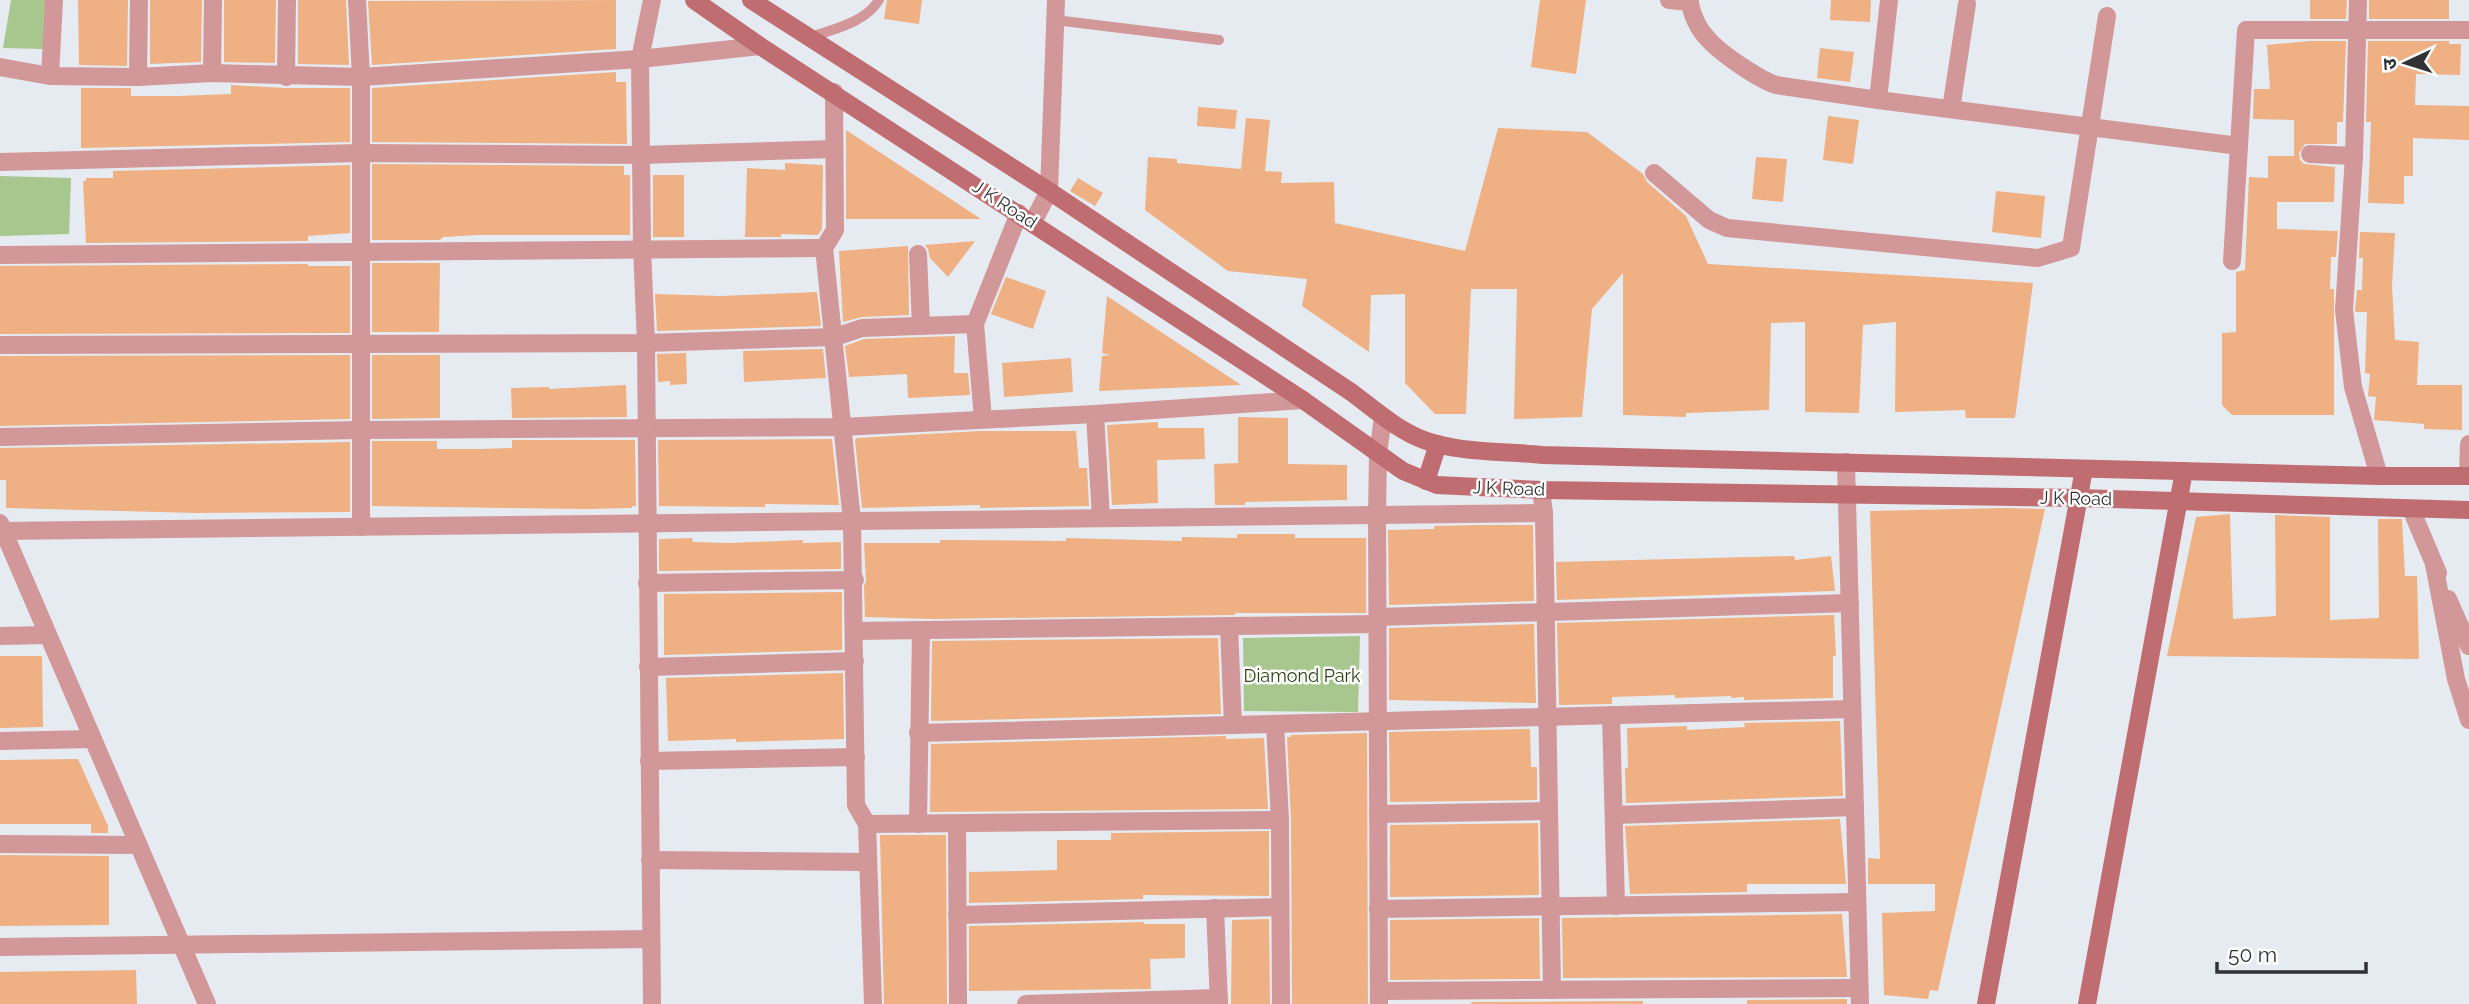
<svg xmlns="http://www.w3.org/2000/svg" width="2469" height="1004" viewBox="0 0 2469 1004" font-family="Raleway,'Noto Sans Devanagari',sans-serif">
  <style>
    .green { fill: #a8c78e }
    .building { fill: #efb084 }
    .lines { fill: none; stroke-linecap: round; stroke-linejoin: round }
    .lane { stroke: #d19799; stroke-width: 10 }
    .street { stroke: #d19799; stroke-width: 18 }
    .secondary { stroke: #c06d72; stroke-width: 18 }
    .labels { text-anchor: middle; dominant-baseline: central; stroke-width: 5; stroke-linejoin: round; paint-order: stroke }
    .street-label { font-size: 18px; fill: #313235; stroke: #fff }
    .park-label { font-size: 18px; fill: #2c4215; stroke: #fff }
  </style>
  <rect width="100%" height="100%" fill="#e6ebf1"/>
  <g class="green">
    <polygon points="11,0 46,0 43,49 3,48"/>
    <polygon points="0,176 71,178 69,234 0,236"/>
    <polygon points="1360,636 1358,712 1244,711 1243,638"/>
  </g>
  <g class="building">
    <polygon points="78,0 128,0 127,66 79,65"/>
    <polygon points="150,0 202,0 201,62 150,64"/>
    <polygon points="224,0 276,0 275,63 224,62"/>
    <polygon points="298,0 346,0 349,65 298,64"/>
    <polygon points="616,0 616,49 372,65 368,1"/>
    <polygon points="887,0 922,0 919,24 884,19"/>
    <polygon points="1540,0 1586,0 1576,74 1531,67"/>
    <polygon points="1831,0 1871,0 1870,22 1830,20"/>
    <polygon points="2310,0 2347,0 2346,19 2310,19"/>
    <rect x="2369" y="0" width="80" height="19"/>
    <polygon points="2310,41 2346,41 2343,122 2337,122 2337,144 2305,144 2299,153 2300,160 2304,164 2335,167 2334,202 2277,202 2277,229 2338,231 2336,257 2331,257 2330,289 2334,289 2334,415 2232,415 2222,405 2222,333 2236,332 2236,272 2245,270 2249,177 2268,178 2268,156 2294,156 2294,120 2253,119 2254,89 2270,89 2267,45"/>
    <polygon points="2368,41 2449,41 2449,44 2461,44 2460,75 2416,74 2415,105 2469,106 2469,140 2413,138 2413,176 2404,176 2404,204 2368,203 2371,122 2366,122"/>
    <polygon points="1820,48 1854,52 1850,82 1817,78"/>
    <polygon points="616,72 616,82 626,82 627,144 372,142 372,88"/>
    <polygon points="231,85 285,88 350,88 350,142 81,148 81,88 131,88 131,96 177,96 231,94"/>
    <polygon points="1198,107 1237,110 1235,129 1197,126"/>
    <polygon points="1828,116 1859,120 1853,164 1823,160"/>
    <polygon points="1246,118 1270,120 1265,171 1282,172 1281,183 1334,182 1335,223 1465,251 1498,128 1587,132 1643,174 1647,182 1686,216 1708,264 2033,283 2015,418 1966,418 1965,410 1895,412 1896,322 1863,325 1859,413 1805,412 1805,322 1771,323 1769,410 1686,413 1686,417 1623,415 1623,273 1592,309 1582,417 1514,419 1517,289 1471,289 1466,414 1435,414 1405,383 1405,294 1371,295 1369,352 1302,306 1307,279 1228,271 1145,210 1148,157 1177,159 1177,163 1241,169"/>
    <polygon points="846,130 981,219 846,219"/>
    <polygon points="1756,157 1787,159 1783,202 1752,199"/>
    <polygon points="785,163 823,165 822,229 818,235 781,234 781,237 745,237 747,168 785,170"/>
    <polygon points="372,164 624,166 624,175 630,175 630,235 479,235 443,237 440,240 372,240"/>
    <polygon points="350,165 350,233 308,236 308,241 86,243 83,181 86,181 86,178 113,178 113,171"/>
    <rect x="653" y="175" width="31" height="62"/>
    <polygon points="1078,178 1103,193 1095,206 1070,191"/>
    <polygon points="1996,191 2045,196 2041,238 1992,232"/>
    <polygon points="2360,232 2395,233 2392,286 2395,340 2419,342 2417,385 2462,385 2462,430 2424,429 2424,424 2374,420 2376,397 2368,396 2370,374 2365,373 2367,312 2356,312 2355,310 2357,290 2362,290 2363,258 2359,258"/>
    <polygon points="975,241 948,277 930,258 928,249 925,245"/>
    <polygon points="908,246 909,315 862,317 843,322 839,251"/>
    <polygon points="372,263 440,263 439,332 372,332"/>
    <polygon points="308,264 308,266 350,266 350,333 0,334 0,266"/>
    <polygon points="1006,277 1046,291 1033,329 991,314"/>
    <polygon points="817,292 821,326 657,331 655,294 720,296"/>
    <polygon points="1107,296 1241,385 1099,391 1102,356 1110,355 1102,353"/>
    <polygon points="955,336 954,373 968,373 970,395 908,398 907,374 849,377 845,346 864,339"/>
    <polygon points="823,349 826,378 744,382 743,351"/>
    <polygon points="686,353 687,384 670,385 670,381 658,382 657,354"/>
    <polygon points="350,355 350,419 0,426 0,356"/>
    <polygon points="372,355 440,355 440,418 372,419"/>
    <polygon points="1071,358 1073,392 1004,397 1002,363"/>
    <polygon points="626,385 627,417 512,418 511,388 549,387 549,389"/>
    <polygon points="1238,417 1288,418 1288,464 1347,465 1347,500 1245,502 1245,505 1215,505 1214,464 1238,463"/>
    <polygon points="1158,422 1158,428 1204,428 1205,459 1157,460 1158,503 1112,505 1107,425"/>
    <polygon points="980,431 1076,431 1079,468 1087,468 1089,506 980,508 980,505 862,508 855,440 857,438"/>
    <polygon points="832,439 839,505 765,504 765,507 659,506 658,440"/>
    <polygon points="512,440 635,440 636,506 632,506 632,508 586,509 372,506 372,441 437,441 437,449 480,449 512,448"/>
    <polygon points="350,442 350,512 196,513 6,508 6,480 0,480 0,448"/>
    <polygon points="2005,508 2045,509 1938,991 1930,990 1928,999 1884,995 1882,913 1935,911 1935,884 1868,884 1868,858 1880,859 1870,511"/>
    <polygon points="2230,514 2233,619 2276,616 2275,515 2330,517 2330,620 2379,618 2378,519 2402,519 2405,576 2417,576 2419,659 2167,656 2196,517"/>
    <polygon points="1480,525 1533,525 1534,601 1389,605 1388,530 1434,529 1434,526"/>
    <polygon points="1237,534 1295,534 1295,538 1366,538 1366,613 1235,613 1235,615 932,619 865,617 864,586 866,581 864,543 940,543 940,540 1066,541 1066,538 1182,541 1182,537 1237,538"/>
    <polygon points="692,538 693,542 729,543 803,540 803,543 841,542 841,569 659,571 659,539"/>
    <polygon points="1794,556 1795,560 1831,556 1835,591 1557,600 1556,562"/>
    <polygon points="842,592 842,650 664,655 664,594"/>
    <polygon points="1834,615 1836,656 1833,656 1833,698 1744,700 1744,697 1731,698 1731,696 1675,698 1675,695 1612,697 1612,704 1559,705 1557,623"/>
    <polygon points="1534,624 1536,703 1389,700 1389,628"/>
    <polygon points="1218,638 1221,714 931,721 932,641"/>
    <polygon points="0,656 42,656 43,727 0,728"/>
    <polygon points="843,673 844,739 736,742 736,739 668,741 666,678"/>
    <polygon points="1840,721 1843,796 1626,803 1625,768 1628,768 1627,728 1687,726 1687,730 1745,727 1744,723"/>
    <polygon points="1530,729 1531,767 1537,767 1537,800 1390,802 1389,732"/>
    <polygon points="1367,733 1368,1004 1292,1004 1291,820 1287,737 1291,737 1291,735"/>
    <polygon points="1226,736 1226,739 1264,738 1268,809 930,812 931,744"/>
    <polygon points="78,759 108,826 108,833 91,833 91,824 0,824 0,760"/>
    <polygon points="1840,819 1846,884 1747,884 1747,892 1630,894 1625,826"/>
    <polygon points="1538,823 1539,895 1390,897 1390,825"/>
    <polygon points="1269,831 1269,896 1143,895 1143,899 969,903 969,872 1057,870 1057,840 1111,840 1111,833"/>
    <polygon points="880,835 946,835 947,1004 884,1004"/>
    <polygon points="0,855 109,856 109,925 0,926"/>
    <polygon points="1842,914 1847,977 1563,978 1562,918"/>
    <polygon points="1539,918 1540,979 1390,980 1390,920"/>
    <polygon points="1269,919 1270,1004 1231,1004 1232,920"/>
    <polygon points="1144,922 1144,924 1185,924 1185,958 1150,959 1151,989 969,991 969,926"/>
    <polygon points="136,970 137,1004 0,1004 0,972"/>
    <polygon points="1847,999 1847,1004 1747,1004 1747,1000"/>
    <polygon points="1643,1001 1643,1004 1472,1004 1471,1002"/>
  </g>
  <g class="lines">
    <g class="lane">
      <polyline points="1055,20 1219,40"/>
      <path d="M 809,38 C 833,29 865,23 879,0"/>
    </g>
    <g class="street">
      <polyline points="357,0 361,77 361,527"/>
      <polyline points="1669,0 1690,2"/>
      <path d="M 1689,0 C 1692,15 1697,28 1708,39 C 1720,53 1758,79 1776,85 L 1878,100"/>
      <polyline points="1889,0 1878,100 2239,146"/>
      <polyline points="2358,0 2354,156 2344,310 2353,387 2379,476"/>
      <polyline points="0,67 50,76 138,77 212,73 361,77 640,59 760,46"/>
      <polyline points="212,73 213,0"/>
      <polyline points="50,76 54,0"/>
      <polyline points="138,77 139,0"/>
      <polyline points="286,77 287,0"/>
      <polyline points="834,92 835,230 824,248 852,521 856,805 867,824 873,1004"/>
      <polyline points="1951,109 1967,4"/>
      <polyline points="2310,154 2354,156"/>
      <polyline points="0,162 360,153 641,155 834,149"/>
      <polyline points="1654,173 1709,220 1727,228 2038,258 2071,248 2107,16"/>
      <polyline points="1033,222 1049,191 1056,0"/>
      <polyline points="918,254 921,326"/>
      <polyline points="0,255 824,248"/>
      <polyline points="2232,261 2246,30 2469,30"/>
      <polyline points="0,345 646,343 835,337 862,328 975,324"/>
      <polyline points="1095,414 1101,518"/>
      <polyline points="983,419 975,324 1019,213"/>
      <polyline points="0,437 361,430 842,427 1095,414 1303,400"/>
      <polyline points="1846,462 1860,1004"/>
      <polyline points="2468,476 2469,444"/>
      <polyline points="1541,490 1544,513 1552,990"/>
      <polyline points="2411,509 2438,573"/>
      <polyline points="0,523 207,1004"/>
      <polyline points="0,531 1544,513"/>
      <polyline points="2434,564 2456,679 2469,720"/>
      <polyline points="647,583 855,580"/>
      <polyline points="2448,599 2469,646"/>
      <polyline points="1378,617 1850,603"/>
      <polyline points="1229,626 1233,725"/>
      <polyline points="855,631 1378,624"/>
      <polyline points="0,636 47,635"/>
      <polyline points="648,667 855,661"/>
      <polyline points="1611,715 1616,906"/>
      <polyline points="1275,724 1280,820 1281,1004"/>
      <polyline points="918,733 1852,709"/>
      <polyline points="0,741 91,739"/>
      <polyline points="649,761 856,757"/>
      <polyline points="1378,814 1549,811"/>
      <polyline points="1614,815 1855,807"/>
      <polyline points="867,824 1280,820"/>
      <polyline points="918,824 921,630"/>
      <polyline points="957,824 958,1004"/>
      <polyline points="0,844 138,845"/>
      <polyline points="650,860 868,862"/>
      <polyline points="1215,908 1219,1004"/>
      <polyline points="1378,909 1856,902"/>
      <polyline points="957,915 1280,907"/>
      <polyline points="0,947 651,939"/>
      <polyline points="1379,991 1859,988"/>
      <polyline points="652,1004 646,343 642,248 640,59 652,0"/>
      <polyline points="1026,1004 1219,998"/>
      <polyline points="1379,1004 1377,515 1378,454 1383,417"/>
    </g>
    <g class="secondary">
      <polyline points="694,0 760,46 1303,400 1403,471 1437,485 1541,490 2078,498 2469,510"/>
      <path d="M 751,0 L 1049,191 L 1351,392 C 1374,409 1397,430 1424,440 C 1458,453 1506,451 1542,455 L 2379,476 L 2469,476"/>
      <polyline points="1426,481 1438,444"/>
      <polyline points="1986,1004 2084,469"/>
      <polyline points="2087,1004 2184,471"/>
    </g>
  </g>
  <g class="labels">
    <g class="street-label">
      <text transform="translate(1005 204) rotate(33)">J K Road</text>
      <text transform="translate(1509 488) rotate(2)">J K Road</text>
      <text transform="translate(2076 498) rotate(1)">J K Road</text>
    </g>
    <g class="park-label">
      <text x="1302" y="675">Diamond Park</text>
    </g>
  </g>
  <g transform="translate(2406 63) rotate(266)" stroke="#ffffff" stroke-width="5" paint-order="stroke">
  <path d="M0-5L12 26L0 18L-12 26Z" fill="#313235"/>
  <text y="-10" font-size="19" font-weight="bold" text-anchor="middle" fill="#313235">उ</text>
  </g>
  <path d="M2217 962v10h149v-10" fill="none" stroke="#313235" stroke-width="3.5"/>
  <text x="2228" y="962" font-size="21" fill="#313235" stroke="#ffffff" stroke-width="5" paint-order="stroke">50 m</text>
</svg>
